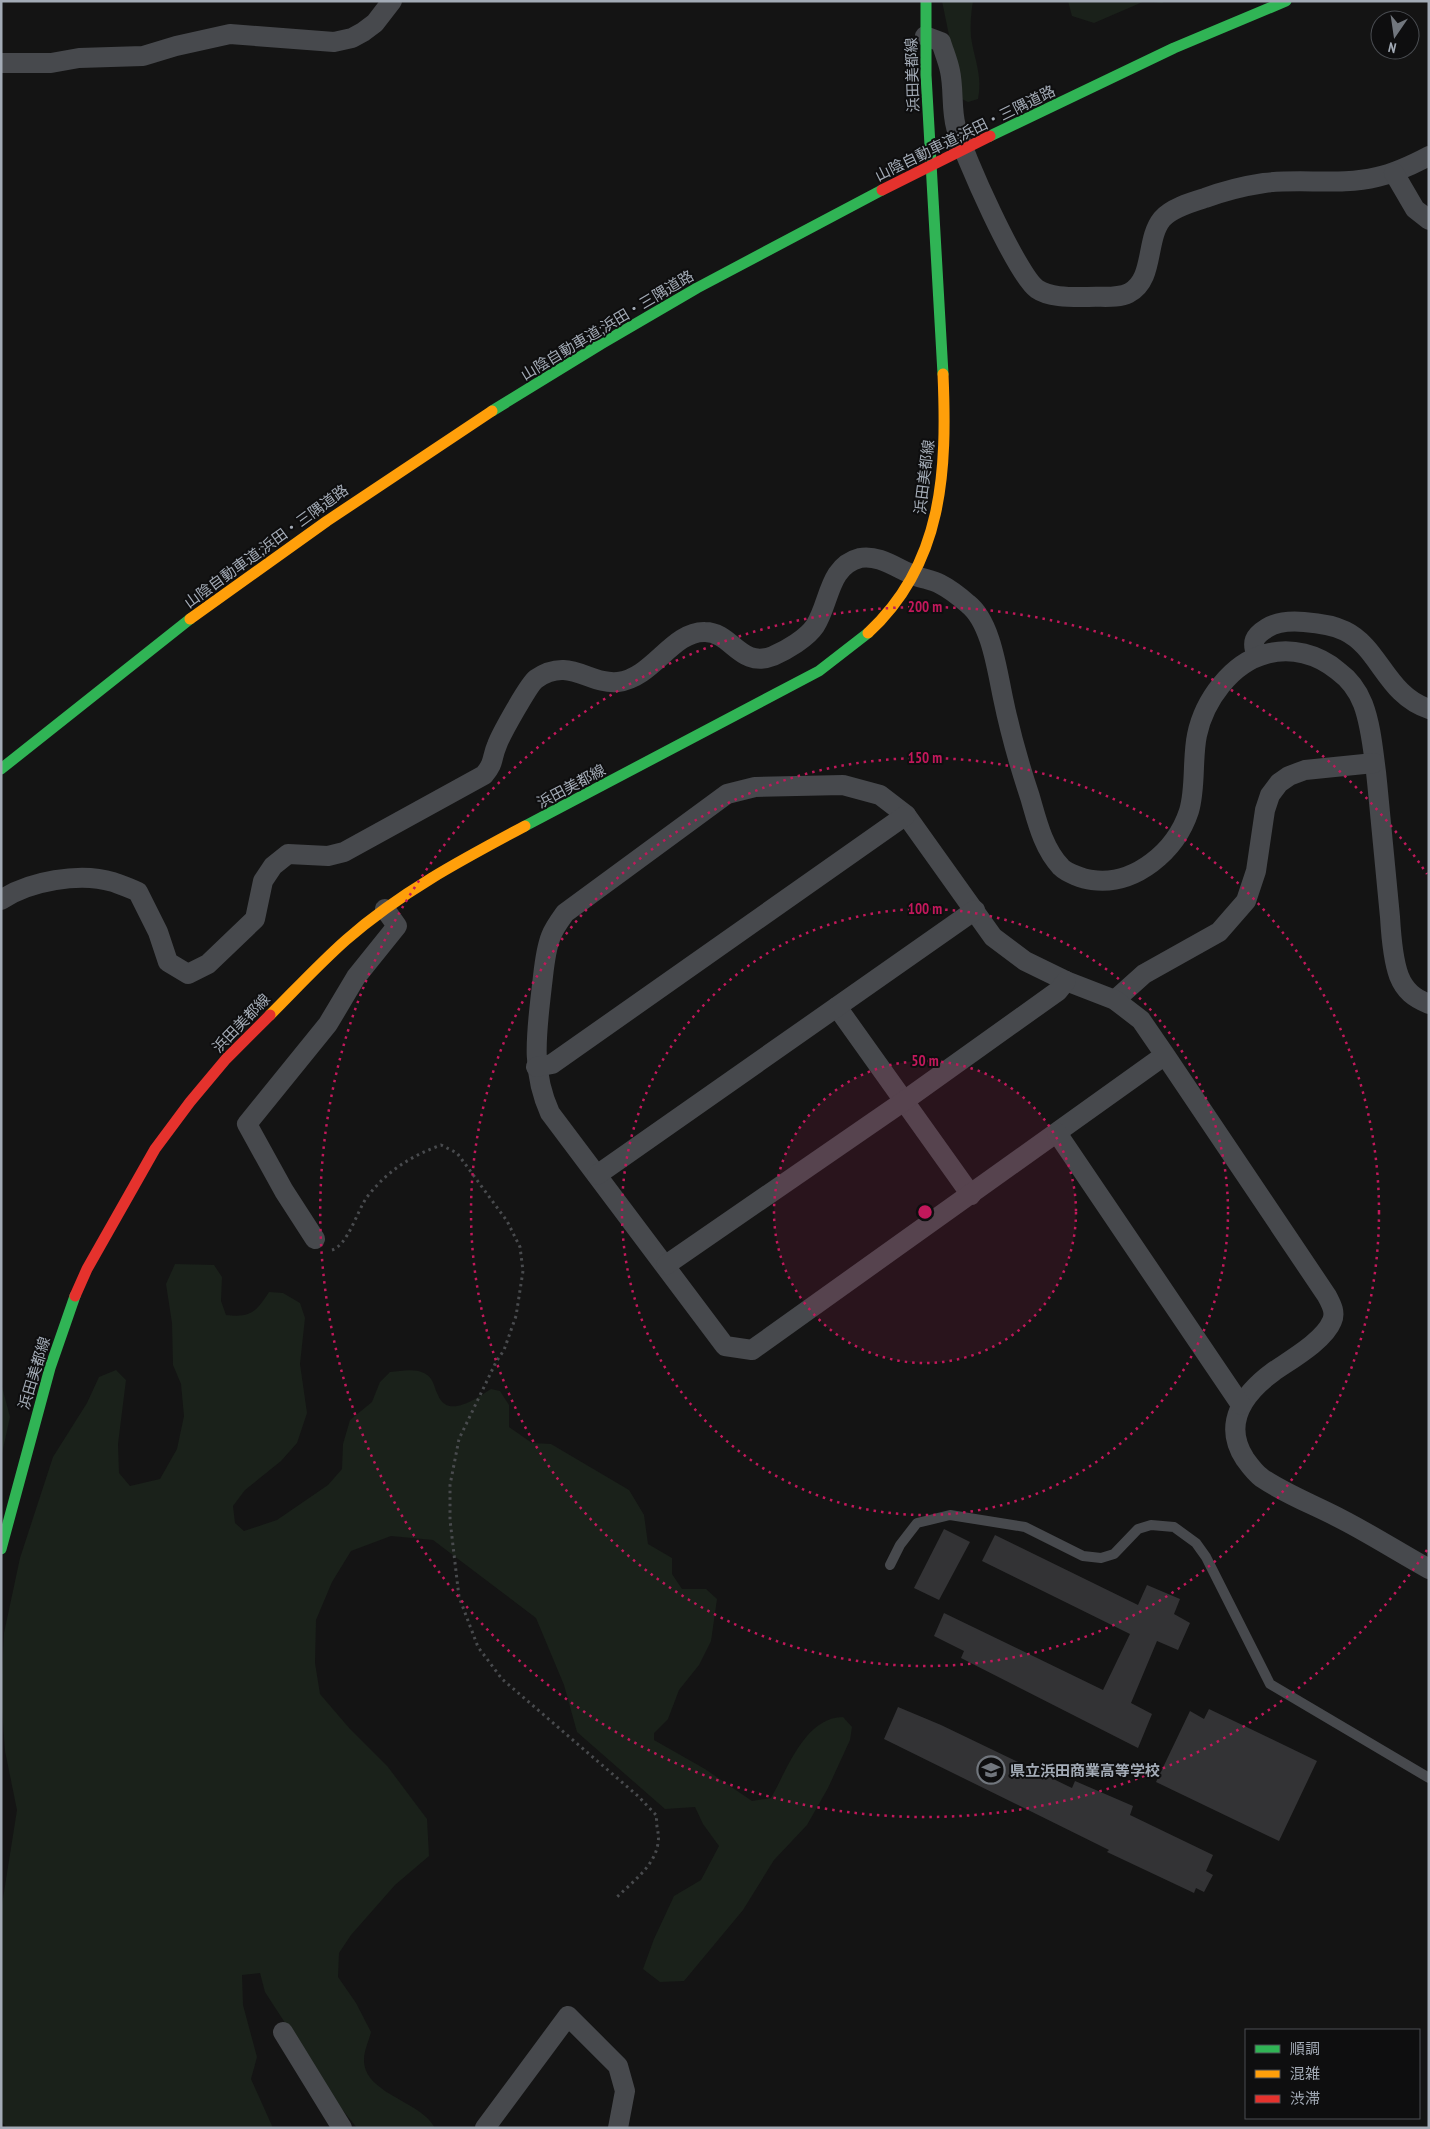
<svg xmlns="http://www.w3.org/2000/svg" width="1430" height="2129" viewBox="0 0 1430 2129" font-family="'PT Sans Narrow','Noto Sans JP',sans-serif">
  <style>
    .green { fill: #1a211a }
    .building { fill: #333335 }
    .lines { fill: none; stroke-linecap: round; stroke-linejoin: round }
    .path { stroke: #494b4e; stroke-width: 3; stroke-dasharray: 2.5 4; stroke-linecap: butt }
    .lane { stroke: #47494d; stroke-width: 10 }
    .street { stroke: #47494d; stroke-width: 20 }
    .fast { stroke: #30b455; stroke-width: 11 }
    .slow { stroke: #ff9f0a; stroke-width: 11 }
    .jam { stroke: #e5322d; stroke-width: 11 }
    .jam-bridge { stroke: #e5322d; stroke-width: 11 }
    .ring { fill: none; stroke: #c2185b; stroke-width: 2.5; stroke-dasharray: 2.5 5 }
    .labels { text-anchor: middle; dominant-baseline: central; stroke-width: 4; stroke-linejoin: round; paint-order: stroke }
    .street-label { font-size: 15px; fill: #a3abb6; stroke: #0e0e0f }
    .poi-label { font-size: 15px; font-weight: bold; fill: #a3abb6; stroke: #0e0e0f; text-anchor: start }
    .centre { fill: #c2185b; stroke: #0e0e0f; stroke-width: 2.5 }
    .ring-label { font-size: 15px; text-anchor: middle; font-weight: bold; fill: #c2185b; stroke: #0e0e0f; stroke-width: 4; stroke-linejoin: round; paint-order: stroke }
  </style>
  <rect width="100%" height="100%" fill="#141414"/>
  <g class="green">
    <path d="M 942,1 L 973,1 C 971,13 970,25 971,37 C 974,58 983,77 978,99 L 968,102 L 962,99 Z"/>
    <polygon points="1068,1 1165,1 1162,3 1145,1 1094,23 1072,16"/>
    <path d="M 175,1264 L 214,1265 L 222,1277 L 221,1301 L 226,1315 C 251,1318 256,1312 269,1292 L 283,1293 L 300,1303 L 305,1318 L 300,1364 L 307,1413 L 297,1443 L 281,1461 L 245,1490 L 233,1506 L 235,1523 L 244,1531 L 277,1520 L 328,1485 L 342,1469 L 343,1444 L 350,1420 L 372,1402 L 380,1382 L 390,1372 C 401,1371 414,1368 424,1373 C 435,1379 433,1386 438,1395 C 448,1420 478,1397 491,1389 L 500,1391 L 509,1405 L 509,1427 L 532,1443 L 551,1444 L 629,1490 L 644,1515 L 648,1544 L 672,1558 L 672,1574 L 682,1589 L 706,1589 L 717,1599 L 711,1641 L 699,1665 L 679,1690 L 668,1719 L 654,1733 L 654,1740 L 705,1769 L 752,1801 L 771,1798 C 787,1770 805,1717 843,1717 L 852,1727 L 850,1740 L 828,1788 L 807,1825 L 774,1860 L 743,1910 L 684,1981 L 660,1982 L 643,1969 L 654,1939 L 674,1896 L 701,1880 L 719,1846 L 703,1824 L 695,1807 L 665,1809 L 577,1732 L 564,1685 L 536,1618 L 433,1540 L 391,1536 L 351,1551 L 332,1582 L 316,1620 L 315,1663 L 320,1694 L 350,1729 L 388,1767 L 427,1819 L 429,1856 L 395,1885 L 351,1935 L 339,1953 L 338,1977 L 356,2003 L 371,2032 C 369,2040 364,2051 364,2059 C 363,2094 421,2100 435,2128 L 357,2128 L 337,2103 L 265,1992 L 260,1973 L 242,1975 L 243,2005 L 257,2057 L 251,2079 L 273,2128 L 7,2128 L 1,2121 L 1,1911 L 17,1810 L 5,1751 L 1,1695 L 4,1633 L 20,1558 L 53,1457 L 87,1403 L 99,1377 L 116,1370 L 126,1380 L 118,1444 L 119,1473 L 130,1486 L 160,1479 L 177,1449 L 184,1416 L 181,1384 L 173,1365 L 172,1323 L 166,1284 Z"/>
    <polygon points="1,1383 10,1417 1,1458"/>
  </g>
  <g class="building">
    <polygon points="944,1529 970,1542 939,1600 914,1588"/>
    <polygon points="995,1535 1138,1605 1147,1585 1180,1599 1174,1614 1190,1623 1178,1650 1157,1641 1131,1703 1152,1714 1138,1748 961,1658 964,1651 934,1636 944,1613 1103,1690 1130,1634 982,1561"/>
    <polygon points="898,1707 941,1725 1072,1788 1075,1781 1133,1806 1130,1815 1213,1855 1206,1871 1213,1875 1204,1892 1196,1888 1194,1893 1107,1852 1109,1850 884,1739"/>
    <polygon points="1209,1709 1317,1761 1279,1841 1156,1782 1190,1711 1204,1719"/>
  </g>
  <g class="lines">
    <path class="path" d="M 332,1250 C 348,1245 357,1211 367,1197 C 387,1171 411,1156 441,1145 L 457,1153 L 507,1221 L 520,1247 L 523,1271 L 516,1316 L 504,1350 L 496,1362 L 459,1439 L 450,1485 L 450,1520 L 459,1597 L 478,1647 L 502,1679 L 638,1796 L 657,1816 C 655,1825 660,1834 658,1843 C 655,1866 632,1882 616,1898"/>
    <polyline class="lane" points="890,1565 900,1545 917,1523 950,1515 1025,1527 1083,1556 1101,1558 1114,1554 1138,1529 1151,1525 1174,1527 1196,1543 1206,1557 1270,1684 1429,1778"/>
    <g class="street">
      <path d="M 925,36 L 941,42 C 944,52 948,61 950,71 C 954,89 951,109 956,127 C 963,154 1017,275 1037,289 C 1050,298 1072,297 1088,297 C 1101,296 1117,299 1129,293 C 1155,279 1145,240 1162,219 C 1171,208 1192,202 1205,198 C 1224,191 1244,186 1264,183 C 1301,178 1340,186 1377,177 C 1395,173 1412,165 1429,156"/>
      <polyline points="1,63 51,63 79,58 143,56 176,46 230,34 334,42 352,38 363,32 375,23 392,1"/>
      <polyline points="1394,173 1415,209 1429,220"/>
      <path d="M 1257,656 C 1251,642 1254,636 1267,628 C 1278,621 1292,621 1304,622 C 1318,623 1333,625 1345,631 C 1380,648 1386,695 1429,709"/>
      <path d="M 1,900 C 29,881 80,872 113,882 C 121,885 130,888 138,892 L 158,932 L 168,962 L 188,974 L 208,964 L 255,919 L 263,881 L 273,866 L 288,854 L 328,856 L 344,852 L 484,775 C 495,762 491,759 497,745 C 501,734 529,684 536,679 C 569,656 589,685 618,682 C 653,678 672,631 705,632 C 732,632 740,669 773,656 C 787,650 807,638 815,626 C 830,603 828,566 860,558 C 879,554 899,570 916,576 C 924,579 933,580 940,584 C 950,589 960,597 968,604 C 991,622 997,670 1003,698 C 1010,732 1019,764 1030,797 C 1037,821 1043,848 1061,867 C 1067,873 1083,879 1092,880 C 1135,886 1176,851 1189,811 C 1196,788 1192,759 1197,735 C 1204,701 1231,663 1266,654 C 1291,647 1318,654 1338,671 C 1349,679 1358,691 1363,704 C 1371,725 1373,750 1376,772 C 1381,820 1385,868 1390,917 C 1391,934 1393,960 1399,976 C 1405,991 1414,998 1429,1004"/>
      <polyline points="1115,1000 1144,974 1219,932 1246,901 1256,871 1265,810 1270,795 1279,783 1289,776 1305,770 1374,763"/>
      <polyline points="837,1007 971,1195"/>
      <path d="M 1165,1055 L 752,1350 L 725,1346 L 550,1113 C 530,1069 537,1031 542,985 C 544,969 545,951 551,936 C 554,928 560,920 565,913 L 727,794 L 755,787 L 843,785 L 880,795 L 906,815 L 993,937 L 1025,961 L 1066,981 L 1115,1000 L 1141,1020 L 1165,1055 L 1327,1296 C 1331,1304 1336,1312 1332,1321 C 1324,1341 1290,1360 1273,1372 C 1243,1394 1222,1424 1245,1459 C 1250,1466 1255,1473 1262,1478 C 1287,1495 1317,1506 1343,1520 C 1372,1535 1400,1553 1429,1569"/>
      <polyline points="536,1067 552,1064 906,815"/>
      <polyline points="1057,1133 1241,1405"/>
      <polyline points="597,1175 975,910"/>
      <polyline points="315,1239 284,1191 247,1124 328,1024 356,977 397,926 385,909"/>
      <polyline points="666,1265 904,1101 1058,991 1066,981"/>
      <polyline points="283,2032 342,2128"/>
      <polyline points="485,2128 568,2016 618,2066 625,2091 618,2128"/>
    </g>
    <g class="fast">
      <polyline points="926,1 926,75 943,374"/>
      <polyline points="990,136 1174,48 1286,1"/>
      <polyline points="492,411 601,344 697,288 882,190"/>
      <polyline points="1,769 190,619"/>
      <polyline points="525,826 819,671 868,633"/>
      <polyline points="1,1549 50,1368 75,1296"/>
    </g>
    <g class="slow">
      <polyline points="190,619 327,521 492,411"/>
      <path d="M 868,633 C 944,563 947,470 943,374"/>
      <path d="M 270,1015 C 295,990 319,964 346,940 C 399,893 463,859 525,826"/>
    </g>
    <polyline class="jam" points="75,1296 87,1269 155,1149 190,1102 226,1059 270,1015"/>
    <polyline class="jam-bridge" points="882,190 990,136"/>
  </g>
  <circle cx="925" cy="1212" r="151" fill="#c2185b" fill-opacity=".12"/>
  <g class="ring">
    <circle cx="925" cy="1212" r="151"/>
    <circle cx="925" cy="1212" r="303"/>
    <circle cx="925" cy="1212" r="454"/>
    <path d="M1427 1550A605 605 0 1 1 1427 874"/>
  </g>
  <defs>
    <g id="school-ring" transform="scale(1.4375)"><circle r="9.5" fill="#0e0e0f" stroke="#71767d" stroke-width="1.5"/><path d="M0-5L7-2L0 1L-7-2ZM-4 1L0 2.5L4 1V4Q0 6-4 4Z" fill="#71767d"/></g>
  </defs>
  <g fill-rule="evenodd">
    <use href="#school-ring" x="991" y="1770"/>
  </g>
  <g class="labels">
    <g class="street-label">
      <text transform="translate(912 75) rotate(-92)">浜田美都線</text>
      <text transform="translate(965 133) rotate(-26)">山陰自動車道;浜田・三隅道路</text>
      <text transform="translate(607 325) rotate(-31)">山陰自動車道;浜田・三隅道路</text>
      <text transform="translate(924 477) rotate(-83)">浜田美都線</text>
      <text transform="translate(266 546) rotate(-36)">山陰自動車道;浜田・三隅道路</text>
      <text transform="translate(571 786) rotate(-28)">浜田美都線</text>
      <text transform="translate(241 1023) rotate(-46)">浜田美都線</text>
      <text transform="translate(34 1373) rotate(-73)">浜田美都線</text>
    </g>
    <g class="poi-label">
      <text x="1010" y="1770">県立浜田商業高等学校</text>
    </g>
  </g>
  <circle cx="925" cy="1212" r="8" class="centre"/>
  <g class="ring-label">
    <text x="925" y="612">200 m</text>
    <text x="925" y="763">150 m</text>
    <text x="925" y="914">100 m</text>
    <text x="925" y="1066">50 m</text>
  </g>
  <rect width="1430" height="2129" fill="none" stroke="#a3abb6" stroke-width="5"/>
  <rect x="1245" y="2029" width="175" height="90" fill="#0e0e0f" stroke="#4a4d52"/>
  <rect x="1255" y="2045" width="25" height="8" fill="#30b455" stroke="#4a4d52"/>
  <text x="1290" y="2054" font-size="15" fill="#a3abb6">順調</text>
  <rect x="1255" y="2070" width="25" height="8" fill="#ff9f0a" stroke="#4a4d52"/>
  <text x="1290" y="2079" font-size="15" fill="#a3abb6">混雑</text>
  <rect x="1255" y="2095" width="25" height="8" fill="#e5322d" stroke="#4a4d52"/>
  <text x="1290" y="2104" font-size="15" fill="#a3abb6">渋滞</text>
  <g transform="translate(1395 35) rotate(193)"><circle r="24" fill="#0e0e0f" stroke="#4a4d52"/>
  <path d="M0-4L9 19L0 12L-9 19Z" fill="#71767d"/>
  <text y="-8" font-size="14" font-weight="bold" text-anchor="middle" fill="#a3abb6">N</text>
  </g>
</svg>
